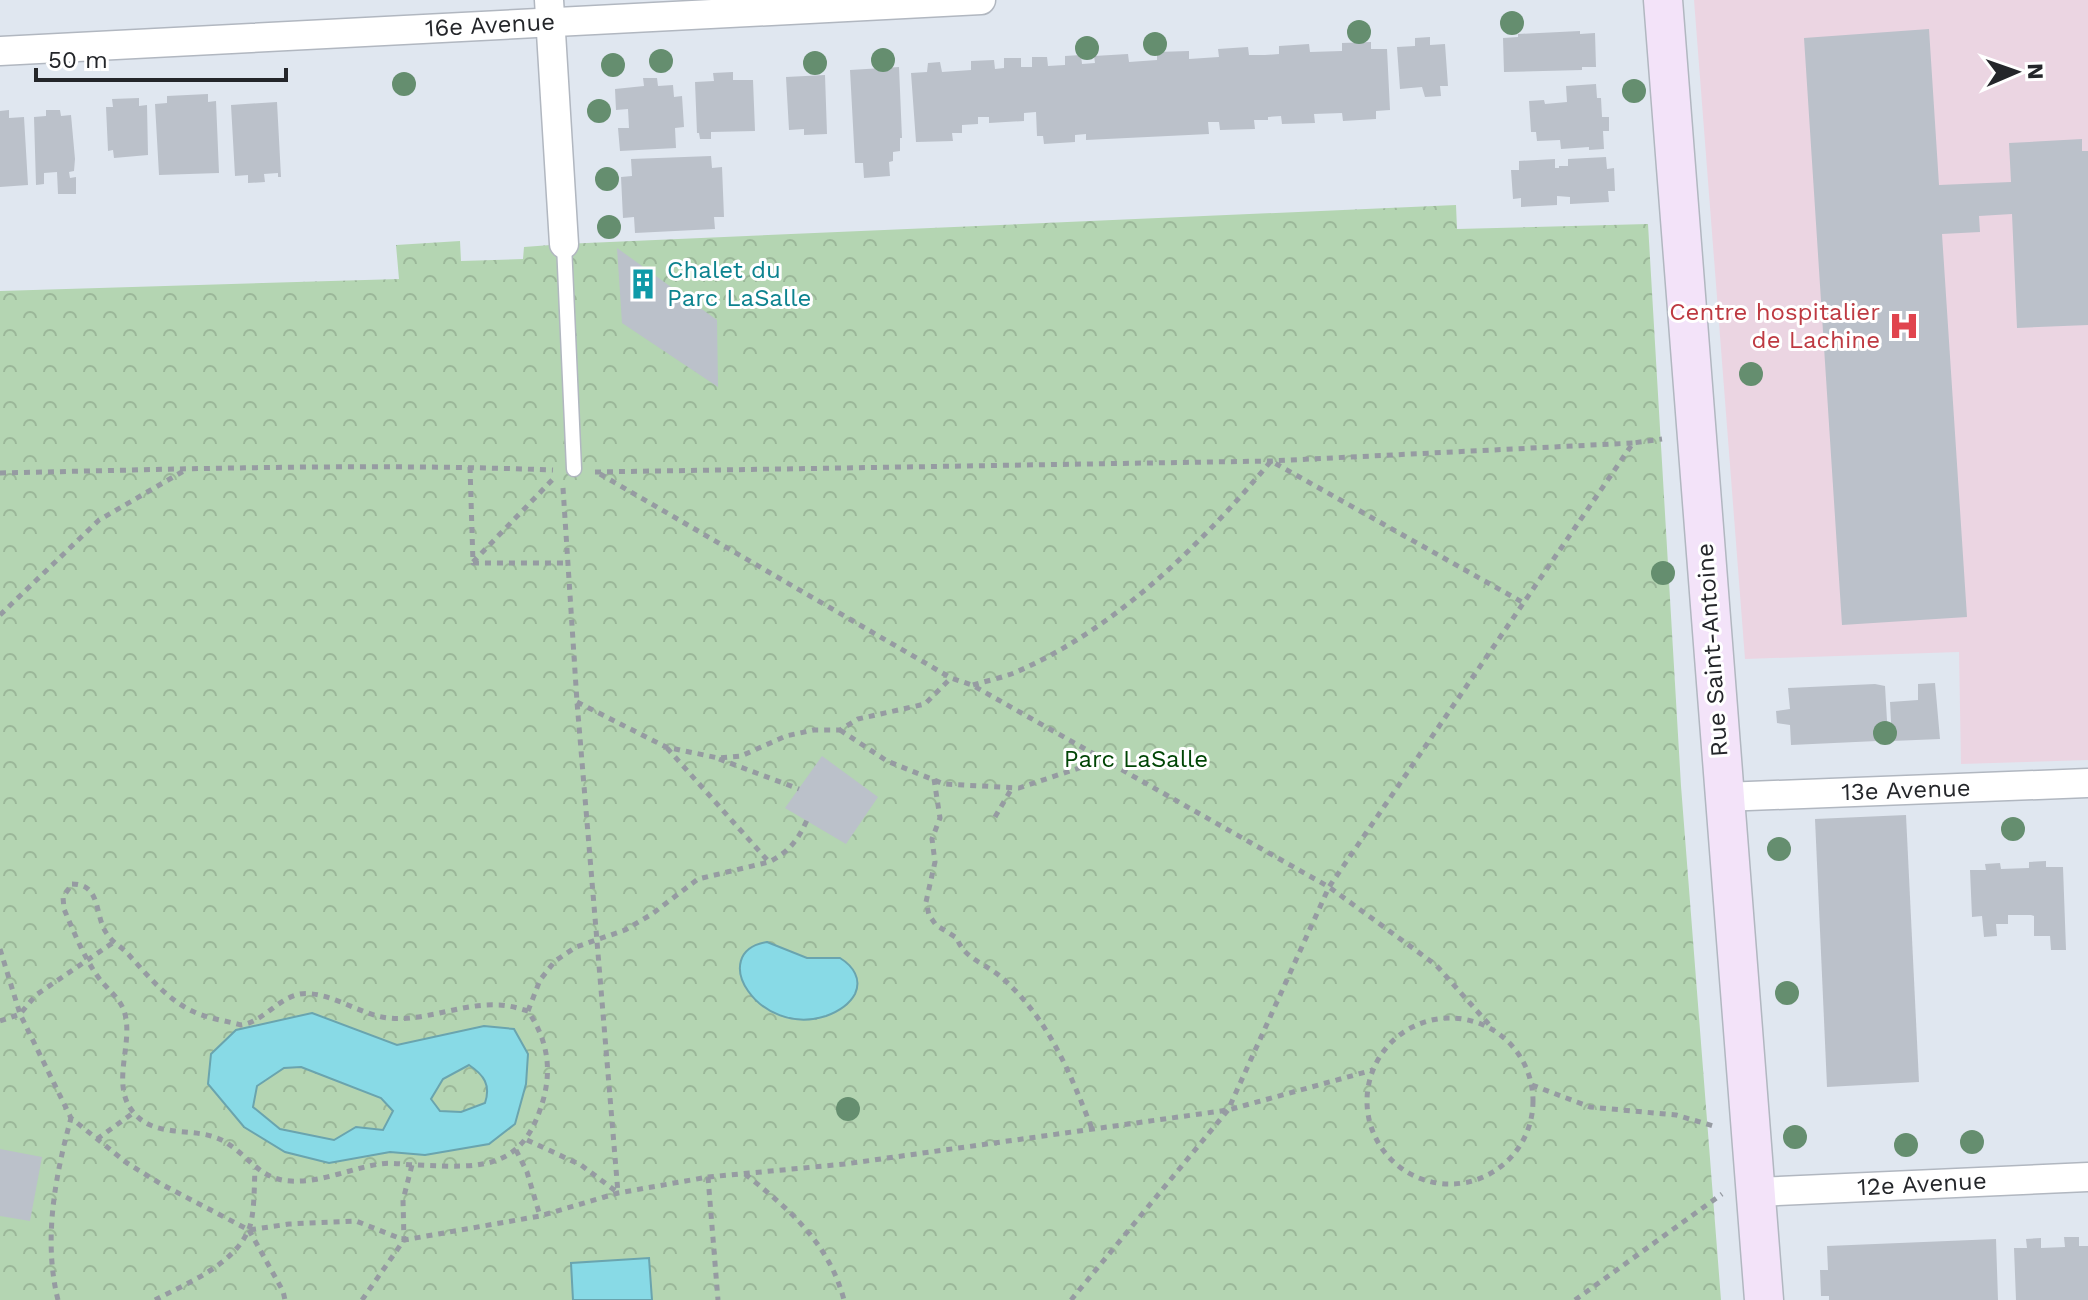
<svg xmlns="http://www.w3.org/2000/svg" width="2088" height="1300" viewBox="0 0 2088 1300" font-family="'Work Sans',sans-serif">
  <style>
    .medical { fill: #ebd5e2 }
    .park { fill: url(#park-crowns) }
    .water { fill: #88dae6; stroke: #6aa4ae; stroke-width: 2; fill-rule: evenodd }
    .building { fill: #bbc1ca }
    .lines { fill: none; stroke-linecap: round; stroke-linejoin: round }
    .lane-casing { stroke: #b1b7c0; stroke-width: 17 }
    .street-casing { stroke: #b1b7c0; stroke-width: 31 }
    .secondary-casing { stroke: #b1b7c0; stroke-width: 41 }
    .path { stroke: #969ba2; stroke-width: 5; stroke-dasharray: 6 6; stroke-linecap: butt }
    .lane { stroke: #fff; stroke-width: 14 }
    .street { stroke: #fff; stroke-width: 28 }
    .secondary { stroke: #f3e3f9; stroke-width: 38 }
    .tree { fill: #658e6f }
    .labels { text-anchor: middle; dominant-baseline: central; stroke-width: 6; stroke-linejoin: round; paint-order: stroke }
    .street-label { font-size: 24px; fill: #24262a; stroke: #fff }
    .culture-label { font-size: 24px; fill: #0d838f; stroke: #fff; text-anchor: start }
    .health-label { font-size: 24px; fill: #be3a42; stroke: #fff; text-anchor: end }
    .park-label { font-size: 24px; fill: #004505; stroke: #fff }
  </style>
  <defs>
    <pattern id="park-crowns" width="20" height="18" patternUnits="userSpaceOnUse" patternTransform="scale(2)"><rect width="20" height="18" fill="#b4d5b2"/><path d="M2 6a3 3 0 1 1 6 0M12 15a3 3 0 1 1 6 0" fill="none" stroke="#9bb799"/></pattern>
  </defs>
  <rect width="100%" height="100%" fill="#e0e7f0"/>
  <polygon class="medical" points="1694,0 2088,0 2088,760 1961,764 1959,652 1745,659"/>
  <polygon class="park" points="1456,205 1457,229 1648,224 1681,786 1721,1300 0,1300 0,291 399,279 396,245 460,241 461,261 523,259 524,247 564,244"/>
  <g class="water">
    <path d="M 767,942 L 807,958 L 840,958 C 853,966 862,979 855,994 C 849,1005 837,1012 826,1016 C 758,1038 706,952 767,942 Z"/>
    <path d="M 312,1013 L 397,1045 L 484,1026 L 514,1029 L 528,1054 L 526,1084 L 515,1124 L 489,1144 L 425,1155 L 390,1152 L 329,1163 L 285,1152 L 244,1127 L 208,1084 L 211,1054 L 236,1030 ZM 469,1065 C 484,1075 491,1085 485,1103 L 461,1112 L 440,1111 L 431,1099 L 443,1079 ZM 301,1067 L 381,1098 L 393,1111 L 383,1130 L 356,1127 L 334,1140 L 280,1129 L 253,1107 L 257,1086 L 284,1068 Z"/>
    <polygon points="649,1258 652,1300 573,1300 571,1263"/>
  </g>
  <g class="building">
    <polygon points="1929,29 1939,185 2011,182 2009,143 2082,139 2082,151 2088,151 2088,325 2017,328 2012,214 1979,216 1980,232 1942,234 1967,617 1842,625 1804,38"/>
    <polygon points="1580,31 1580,34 1595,33 1596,67 1582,67 1582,70 1504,72 1503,38 1518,37 1518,34"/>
    <polygon points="1430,37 1430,45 1445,44 1448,86 1440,86 1441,96 1425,97 1422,87 1400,89 1397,47 1415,46 1415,38"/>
    <polygon points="1371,42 1371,49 1387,49 1390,110 1376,111 1376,119 1343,121 1342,113 1314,114 1315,123 1282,124 1281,116 1268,117 1268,120 1254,120 1255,129 1220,130 1219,122 1208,122 1209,134 1086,140 1086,134 1075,135 1075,142 1044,144 1043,136 1037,136 1036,112 1024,113 1024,121 989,123 989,117 978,117 978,124 962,125 962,133 952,133 953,141 916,142 911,73 927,72 928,63 940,62 942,72 971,70 971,61 994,60 995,69 1004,68 1004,58 1021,58 1021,67 1032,67 1032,57 1047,57 1048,66 1065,65 1065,56 1081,55 1082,64 1095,63 1094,56 1128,54 1129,62 1157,60 1157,52 1189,51 1189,59 1219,57 1218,49 1248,47 1249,55 1265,55 1279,54 1279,46 1309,44 1310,52 1342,51 1342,43"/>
    <polygon points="899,67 902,138 900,138 900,151 893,152 893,161 889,162 890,176 864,178 863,163 855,163 850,70"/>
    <polygon points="733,72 733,80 753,80 755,131 711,132 711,139 700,139 699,133 697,133 695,82 714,81 713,73"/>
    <polygon points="825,75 827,134 804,135 804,129 789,130 786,77"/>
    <polygon points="643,78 657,78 658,86 673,85 674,97 682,96 684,127 675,128 676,148 620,151 618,128 629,128 628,109 616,110 615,89 644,86"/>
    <polygon points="1596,84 1597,98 1601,98 1602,117 1609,117 1609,131 1603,131 1604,149 1589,150 1589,147 1561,149 1560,140 1537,141 1536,132 1531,132 1529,101 1544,100 1545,104 1567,102 1566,86"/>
    <polygon points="208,94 208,102 216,101 219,173 159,175 155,104 167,103 167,96"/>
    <polygon points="139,98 139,106 147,105 148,155 114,158 113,150 108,151 106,107 113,107 112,99"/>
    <polygon points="277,102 281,177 278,177 278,173 264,174 265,182 248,183 248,175 235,176 231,105"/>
    <polygon points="9,110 9,118 24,117 28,185 0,187 0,111"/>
    <polygon points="46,110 60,110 61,116 71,115 75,159 74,171 69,172 70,178 76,177 76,194 58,194 57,172 44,173 44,184 36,185 34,117 46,116"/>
    <polygon points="711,156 712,168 722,167 724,217 714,217 715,229 635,233 634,217 623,218 621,177 632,176 631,159"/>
    <polygon points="1606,157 1607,169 1614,168 1615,191 1608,191 1609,202 1570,204 1570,197 1557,196 1557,205 1521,207 1521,198 1513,199 1511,170 1519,170 1519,161 1555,159 1555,168 1559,168 1559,166 1568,166 1568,159"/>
    <polygon points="617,248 717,320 718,387 622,323"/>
    <polygon points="1935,683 1940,739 1892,741 1890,702 1918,700 1918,684"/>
    <polygon points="1875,684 1885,686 1888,738 1877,739 1877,741 1791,745 1790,725 1777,723 1776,711 1790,709 1788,688"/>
    <polygon points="822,756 878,797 846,844 785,808"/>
    <polygon points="1906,815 1919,1082 1827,1087 1815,819"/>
    <polygon points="2046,861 2046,867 2063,867 2066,950 2051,950 2050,936 2034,936 2034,916 2031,915 2008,915 2008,924 1996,924 1997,936 1984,937 1982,916 1972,917 1970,870 1986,870 1985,864 2000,863 2001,869 2029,868 2029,862"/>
    <polygon points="0,1149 42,1157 30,1221 0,1216"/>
    <polygon points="2064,1237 2079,1237 2079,1246 2088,1246 2088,1300 2016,1300 2014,1248 2027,1248 2026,1239 2041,1238 2041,1248 2065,1247"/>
    <polygon points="1996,1239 1998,1300 1829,1300 1829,1296 1821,1296 1820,1270 1828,1270 1827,1246"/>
  </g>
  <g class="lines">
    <g class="lane-casing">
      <polyline id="lane" points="564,244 574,469"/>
    </g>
    <g class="street-casing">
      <g id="street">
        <polyline points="549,0 564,244"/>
        <polyline points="0,51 981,0"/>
        <polyline points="1723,797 2088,783"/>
        <polyline points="1756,1192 2088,1177"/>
      </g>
    </g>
    <g class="secondary-casing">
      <polyline id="secondary" points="1663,0 1764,1300"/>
    </g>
    <g class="path">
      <polyline points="470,467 473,563 568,563"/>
      <polyline points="595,472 1271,461 1633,443"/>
      <path d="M 0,473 C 184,469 369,463 553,470"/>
      <polyline points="600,474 951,678 972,685 1329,887 1436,965 1493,1029"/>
      <polyline points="563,488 577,702 618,1193"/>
      <polyline points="473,562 555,477"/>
      <polyline points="0,615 99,520 187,469"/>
      <path d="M 973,685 C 986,681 1001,678 1014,673 C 1116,629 1201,545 1271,461 L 1522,602"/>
      <polyline points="577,702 666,747 718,758 741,756 786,736 814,730 840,730 858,719 925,704 951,678"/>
      <polyline points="840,730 887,761 944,784 1019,788 1103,760"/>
      <polyline points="667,748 769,862"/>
      <polyline points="719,759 799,789"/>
      <path d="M 934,779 L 940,818 L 932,839 L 935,862 L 926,902 L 929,915 L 936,925 L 957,938 C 963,958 986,964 1001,977 C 1048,1018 1070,1072 1092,1129"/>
      <polyline points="995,817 1012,788"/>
      <path d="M 72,884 C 102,884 94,916 107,934 C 113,943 122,947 129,955 C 149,977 170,1003 199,1014 C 212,1019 227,1021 241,1025 C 263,1022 278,998 300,994 C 328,990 360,1015 388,1018 C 425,1022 461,1003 498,1005 C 508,1005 518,1008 528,1011 C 546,1038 552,1065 544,1097 C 524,1171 483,1168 417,1165 C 405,1165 393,1162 380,1164 C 352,1168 320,1183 291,1181 C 255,1180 245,1147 214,1137 C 189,1128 154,1137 134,1113 C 111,1087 131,1049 126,1019 C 123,998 107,991 96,974 C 83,955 73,930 64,909 L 63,897 Z"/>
      <polyline points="0,949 20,1014 71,1118 127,1163 161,1184 249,1230 289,1224 356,1221 404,1240 403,1200 412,1165"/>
      <path d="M 528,1011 L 540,980 L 555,961 L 576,947 L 625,930 L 652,914 L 698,879 L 769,862 C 789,852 798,840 807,820"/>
      <circle cx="1450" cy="1101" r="83"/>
      <polyline points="0,1021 20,1014 36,995 114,942"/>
      <polyline points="1532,1085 1590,1107 1676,1115 1717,1127"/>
      <polyline points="97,1139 133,1113"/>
      <polyline points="527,1140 581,1165 617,1192"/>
      <polyline points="516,1150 527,1172 540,1216"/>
      <path d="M 745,1174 C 789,1209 829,1243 844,1300"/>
      <polyline points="708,1177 718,1300"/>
      <polyline points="249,1230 283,1291 285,1300"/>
      <path d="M 58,1300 C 43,1240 55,1177 71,1118"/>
      <path d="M 155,1300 C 187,1283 232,1266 248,1231 C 255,1217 254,1185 255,1169"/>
      <polyline points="362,1300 404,1240 540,1216 618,1193 708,1177 845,1164 1228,1110 1373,1070"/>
      <polyline points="1071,1300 1228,1110 1329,887 1633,443 1662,439"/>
      <polyline points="1575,1300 1722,1194"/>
    </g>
    <use href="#lane" class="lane"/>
    <use href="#street" class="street"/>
    <use href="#secondary" class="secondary"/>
  </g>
  <g class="tree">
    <circle cx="1512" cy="23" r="12"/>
    <circle cx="1359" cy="32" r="12"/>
    <circle cx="1155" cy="44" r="12"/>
    <circle cx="1087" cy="48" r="12"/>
    <circle cx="883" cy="60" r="12"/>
    <circle cx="661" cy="61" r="12"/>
    <circle cx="815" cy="63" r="12"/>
    <circle cx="613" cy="65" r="12"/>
    <circle cx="404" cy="84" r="12"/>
    <circle cx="1634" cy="91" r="12"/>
    <circle cx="599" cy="111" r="12"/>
    <circle cx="607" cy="179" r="12"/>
    <circle cx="609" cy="227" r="12"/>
    <circle cx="1751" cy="374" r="12"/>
    <circle cx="1663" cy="573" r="12"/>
    <circle cx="1885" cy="733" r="12"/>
    <circle cx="2013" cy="829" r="12"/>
    <circle cx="1779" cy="849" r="12"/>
    <circle cx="1787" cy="993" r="12"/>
    <circle cx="848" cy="1109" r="12"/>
    <circle cx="1795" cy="1137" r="12"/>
    <circle cx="1972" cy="1142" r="12"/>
    <circle cx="1906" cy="1145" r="12"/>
  </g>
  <defs>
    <g id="building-bare" transform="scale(2.4)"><path d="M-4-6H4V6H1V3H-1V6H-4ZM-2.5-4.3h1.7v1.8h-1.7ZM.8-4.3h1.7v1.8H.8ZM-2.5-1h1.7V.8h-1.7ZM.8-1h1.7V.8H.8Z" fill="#0f9aa8" stroke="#fff" stroke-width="2.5" paint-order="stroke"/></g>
    <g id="hospital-bare" transform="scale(2.4)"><path d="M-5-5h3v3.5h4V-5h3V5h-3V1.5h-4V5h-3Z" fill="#e0444e" stroke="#fff" stroke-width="2.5" paint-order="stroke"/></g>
  </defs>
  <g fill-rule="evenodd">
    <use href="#building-bare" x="643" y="284"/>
    <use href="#hospital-bare" x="1904" y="326"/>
  </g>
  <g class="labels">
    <g class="street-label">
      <text transform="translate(490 25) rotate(-3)">16e Avenue</text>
      <text transform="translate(1712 650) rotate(-94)">Rue Saint-Antoine</text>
      <text transform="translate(1906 790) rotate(-2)">13e Avenue</text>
      <text transform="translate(1922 1184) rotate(-3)">12e Avenue</text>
    </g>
    <g class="culture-label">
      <text x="667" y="270">Chalet du<tspan x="667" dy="28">Parc LaSalle</tspan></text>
    </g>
    <g class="health-label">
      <text x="1880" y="312">Centre hospitalier<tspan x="1880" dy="28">de Lachine</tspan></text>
    </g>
    <g class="park-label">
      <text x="1136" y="759">Parc LaSalle</text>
    </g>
  </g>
  <g transform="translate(2016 72) rotate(88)" stroke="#ffffff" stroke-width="6" paint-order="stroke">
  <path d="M0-6L14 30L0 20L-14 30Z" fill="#24262a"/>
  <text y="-12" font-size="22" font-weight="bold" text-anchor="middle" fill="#24262a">N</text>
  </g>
  <path d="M36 68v12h250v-12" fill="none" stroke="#24262a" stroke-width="4"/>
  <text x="48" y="68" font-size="24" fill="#24262a" stroke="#ffffff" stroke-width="6" paint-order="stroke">50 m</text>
</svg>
